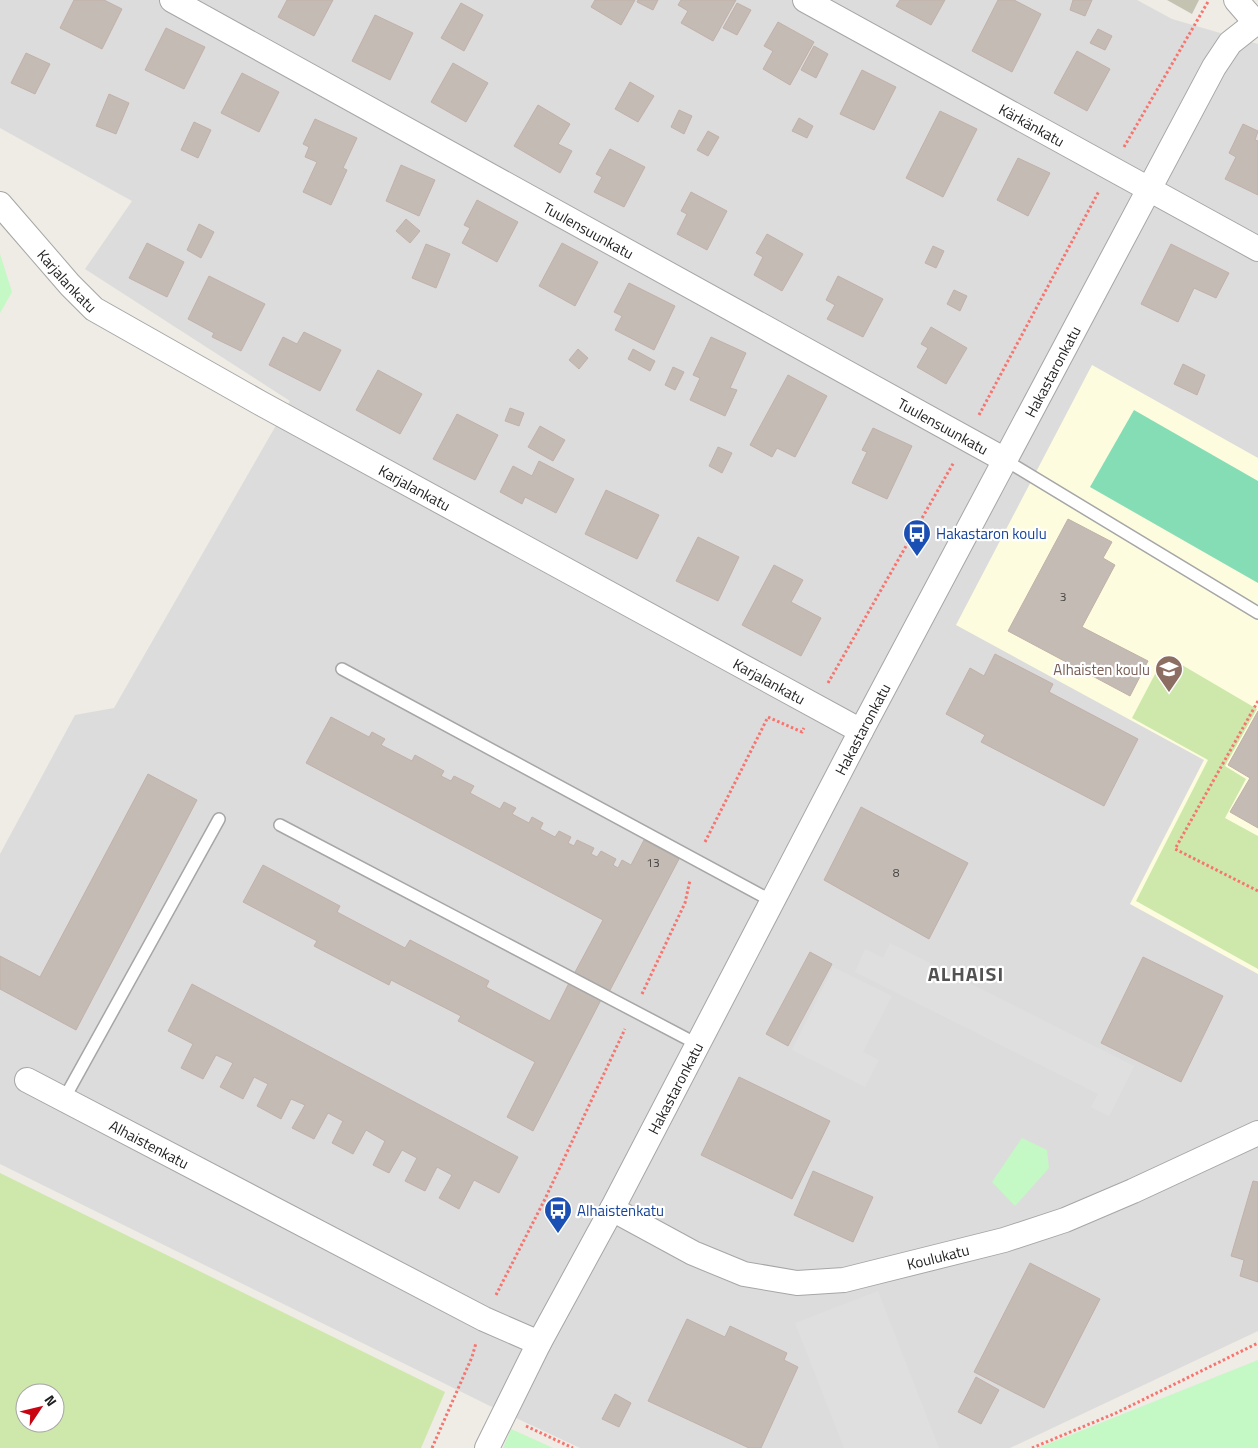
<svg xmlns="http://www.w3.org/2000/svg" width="1258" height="1448" viewBox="0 0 1258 1448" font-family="'Titillium Web',sans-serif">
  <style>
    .residential { fill: #dddcdc }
    .education { fill: #fefcdf }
    .construction { fill: #c4c3b1 }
    .grass { fill: #cee8ac; fill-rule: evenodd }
    .park { fill: #c4f8c4 }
    .pitch { fill: #85ddb5 }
    .parking { fill: #dfdfdf }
    .building { fill: #c4bbb5; stroke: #c1b1a8 }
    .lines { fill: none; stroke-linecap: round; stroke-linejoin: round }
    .lane-casing { stroke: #a6a6a6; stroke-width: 14 }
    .street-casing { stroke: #a6a6a6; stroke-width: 26 }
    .path { stroke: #f7746f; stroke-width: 3; stroke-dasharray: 2.5 2.5; stroke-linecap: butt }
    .lane { stroke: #fff; stroke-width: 11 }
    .street { stroke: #fff; stroke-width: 24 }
    .labels { text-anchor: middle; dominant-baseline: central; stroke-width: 4.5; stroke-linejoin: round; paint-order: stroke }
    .number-label { font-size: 12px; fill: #484644 }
    .street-label { font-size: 15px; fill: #1f1f1f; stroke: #fff }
    .transit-label { font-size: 15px; fill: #164399; stroke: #fff; text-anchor: start }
    .education-label { font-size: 15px; fill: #785e54; stroke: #fff; text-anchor: end }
    .district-label { font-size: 20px; font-weight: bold; letter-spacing: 1px; fill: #525252; stroke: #fff }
  </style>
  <rect width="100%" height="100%" fill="#efebe5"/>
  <polygon class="residential" points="0,0 1137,0 1172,19 1258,44 1258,1331 1010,1448 580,1448 488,1405 0,1164 0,854 75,715 114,708 290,401 85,269 132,201 0,128"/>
  <polygon class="education" points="1092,365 1258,458 1258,974 1130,904 1204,760 956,625"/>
  <polygon class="construction" points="1167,0 1199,0 1192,14"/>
  <g class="grass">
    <polygon points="1165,655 1257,709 1225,766 1246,779 1225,818 1258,836 1258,969 1136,901 1208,760 1132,718"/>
    <path d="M 0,1173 L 445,1392 L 421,1448 L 0,1448 ZM 25,1393 L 55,1393 L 55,1423 L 25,1423 Z"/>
  </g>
  <g class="park">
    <polygon points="0,254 12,292 0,313"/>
    <polygon points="1022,1138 1047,1150 1049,1168 1015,1206 992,1182"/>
    <polygon points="1258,1360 1258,1448 1038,1448"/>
    <polygon points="511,1429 553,1448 503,1448"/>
  </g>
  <polygon class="pitch" points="1134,410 1258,481 1258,583 1090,487"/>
  <g class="parking">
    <polygon points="890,943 1134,1066 1109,1116 1091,1107 1098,1094 855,972 865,949 883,958"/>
    <polygon points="833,967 892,996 863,1052 879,1060 865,1087 792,1050"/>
    <polygon points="878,1291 939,1448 844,1448 795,1323"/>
  </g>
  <g class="building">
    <polygon points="74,0 104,0 122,9 102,49 60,28"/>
    <polygon points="287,0 333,0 314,36 278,17"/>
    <polygon points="595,0 635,0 621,25 591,7"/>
    <polygon points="638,0 658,0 653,10 637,2"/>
    <polygon points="681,0 736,0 713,41 681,23 688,11 678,5"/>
    <polygon points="900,0 945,0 931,25 896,6"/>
    <polygon points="998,0 1014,0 1041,14 1012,72 972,51"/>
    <polygon points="1073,0 1092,0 1085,16 1070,10"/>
    <polygon points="461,3 483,15 464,51 441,38"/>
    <polygon points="737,3 751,10 737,35 723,28"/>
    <polygon points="375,15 413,33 390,80 352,61"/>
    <polygon points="778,22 814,42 790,85 763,69 773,51 764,46"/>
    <polygon points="166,28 205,47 184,89 145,70"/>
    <polygon points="1098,29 1112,36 1105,50 1090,43"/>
    <polygon points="814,46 828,54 816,78 801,70"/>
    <polygon points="1077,51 1110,69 1087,111 1054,93"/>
    <polygon points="26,53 50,64 35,94 11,83"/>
    <polygon points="453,63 488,83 466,122 431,102"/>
    <polygon points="862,70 896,87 874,130 840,114"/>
    <polygon points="242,73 279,92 259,132 221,113"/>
    <polygon points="630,82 654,96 638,122 615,109"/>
    <polygon points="109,94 129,103 116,134 96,126"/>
    <polygon points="538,105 570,124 558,144 572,151 560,173 514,146"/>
    <polygon points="679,110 692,116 684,134 671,127"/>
    <polygon points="940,111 977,129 943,197 906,178"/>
    <polygon points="799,118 813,126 807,138 792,131"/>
    <polygon points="315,119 357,138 343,168 347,170 331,205 303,192 317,162 305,157 309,147 303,144"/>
    <polygon points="194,122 211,130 198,158 181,150"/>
    <polygon points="1243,124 1258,131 1255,140 1258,141 1258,195 1225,179 1236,157 1229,153"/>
    <polygon points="708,131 719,137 708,156 697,150"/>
    <polygon points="610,149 645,167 624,207 594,192 602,177 596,174"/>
    <polygon points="1018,158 1050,173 1028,216 997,200"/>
    <polygon points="401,165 435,180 419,216 386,201"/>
    <polygon points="691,192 727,211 707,250 677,234 687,214 681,211"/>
    <polygon points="477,200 518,222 497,262 462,243 470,228 464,225"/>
    <polygon points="406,219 420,231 410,243 396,231"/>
    <polygon points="199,224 214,232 201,258 187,250"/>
    <polygon points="767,234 803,254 782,291 754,275 763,257 756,253"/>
    <polygon points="147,243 184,262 167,297 129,278"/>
    <polygon points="562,243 598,262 575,306 539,286"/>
    <polygon points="426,244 450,254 436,288 412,278"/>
    <polygon points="1171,244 1229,273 1216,298 1194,288 1178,322 1141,304"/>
    <polygon points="933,246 944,251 936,268 925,263"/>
    <polygon points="209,276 265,304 241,351 212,337 214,333 188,319"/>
    <polygon points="838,276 883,299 863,337 827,319 835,305 826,300"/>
    <polygon points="629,283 675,306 654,350 615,330 622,316 614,312"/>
    <polygon points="954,290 967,296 960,311 947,304"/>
    <polygon points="931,327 967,348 946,384 917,367 928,348 921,344"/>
    <polygon points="304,332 341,350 320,391 269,365 283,337 297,344"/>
    <polygon points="711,337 746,353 730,388 737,390 725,416 690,400 700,378 693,375"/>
    <polygon points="578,349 588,358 579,369 569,360"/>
    <polygon points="633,349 655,361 650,371 628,359"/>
    <polygon points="1183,364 1205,375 1197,395 1174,384"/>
    <polygon points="673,367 684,372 675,390 665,385"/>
    <polygon points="378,370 422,394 400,434 356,410"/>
    <polygon points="788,375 827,396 795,457 777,448 772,457 750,445"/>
    <polygon points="510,408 524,413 519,426 505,421"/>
    <polygon points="457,414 498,435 475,480 433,459"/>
    <polygon points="540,426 565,440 553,461 528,447"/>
    <polygon points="873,428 912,446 887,499 852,483 867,452 862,450"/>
    <polygon points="718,447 732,453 722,473 709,466"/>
    <polygon points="539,461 574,479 556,513 525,497 522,504 500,492 513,466 532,476"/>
    <polygon points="606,490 659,515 637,559 585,534"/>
    <polygon points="1068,519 1112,542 1103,558 1115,565 1082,627 1148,661 1130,696 1008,631"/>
    <polygon points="698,537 739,557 718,601 676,581"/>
    <polygon points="774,565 803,580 791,602 821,618 801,656 742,625"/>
    <polygon points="995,654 1053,684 1049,692 1138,739 1104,806 981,742 985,735 946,714 970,668 984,676"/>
    <polygon points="1258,711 1258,828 1230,812 1250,778 1228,765"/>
    <polygon points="331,717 369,737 372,732 385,739 381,745 412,761 415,755 444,771 441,776 451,781 454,776 474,786 470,793 500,809 504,802 516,808 512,814 529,823 532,817 543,823 540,829 555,837 559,831 571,837 568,843 574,846 577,840 594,848 591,854 597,857 601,851 616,859 613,865 618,868 622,860 631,865 644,840 679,859 609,992 574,974 603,920 306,763"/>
    <polygon points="148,774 197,800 76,1030 0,989 0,956 40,977"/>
    <polygon points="861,807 968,863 929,939 824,880"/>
    <polygon points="263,865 340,906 337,912 405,948 410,940 489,981 486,987 550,1021 570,981 602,998 533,1131 507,1117 535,1062 458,1021 461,1016 391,980 389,985 314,946 317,941 243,902"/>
    <polygon points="810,952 832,964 788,1046 766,1034"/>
    <polygon points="1143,957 1223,996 1181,1082 1101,1043"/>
    <polygon points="192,984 518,1157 499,1193 474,1180 459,1209 439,1198 452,1175 437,1167 425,1191 405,1181 417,1158 402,1150 389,1173 373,1165 385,1141 366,1130 353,1154 332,1143 343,1121 328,1113 314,1139 292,1128 305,1105 291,1099 281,1119 257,1106 268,1084 254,1077 243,1099 220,1087 233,1063 216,1055 203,1079 181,1068 193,1044 168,1031"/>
    <polygon points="739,1077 830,1121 792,1199 701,1155"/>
    <polygon points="813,1171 873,1197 853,1242 794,1215"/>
    <polygon points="1253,1181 1258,1182 1258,1282 1240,1276 1244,1260 1231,1256"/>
    <polygon points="1030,1263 1100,1299 1044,1408 974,1372"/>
    <polygon points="687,1319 725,1337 730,1326 787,1353 784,1360 798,1367 761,1448 749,1448 648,1401"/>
    <polygon points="976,1377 999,1390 981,1424 958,1412"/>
    <polygon points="615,1394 631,1403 619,1427 602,1419"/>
  </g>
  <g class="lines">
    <g class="lane-casing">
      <g id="lane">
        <polyline points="1005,460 1258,613"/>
        <polyline points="342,669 772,901"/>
        <polyline points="280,825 697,1044"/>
        <polyline points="64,1099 219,819"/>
      </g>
    </g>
    <g class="street-casing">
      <g id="street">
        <path id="s1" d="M 172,0 L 1005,460"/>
        <path id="s2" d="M 805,0 L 1258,249"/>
        <polyline points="1236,0 1255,22"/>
        <path id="s3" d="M 0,204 L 70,285 L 94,309 L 262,404 L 861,731"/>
        <path id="s4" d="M 27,1080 L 484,1319 L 539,1343"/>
        <path id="s5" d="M 612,1209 L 693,1253 L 744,1274 L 797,1283 L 844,1280 L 1004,1240 L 1065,1220 L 1133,1191 L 1258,1133"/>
        <path id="s6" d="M 487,1448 L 539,1343 L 612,1209 L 861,731 L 1214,67 L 1230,43 L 1258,21"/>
      </g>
    </g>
    <g class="path">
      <polyline points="1124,147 1209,0"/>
      <polyline points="979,415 1099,191"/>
      <polyline points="828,683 954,462"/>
      <polyline points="1258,701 1175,849 1258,891"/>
      <polyline points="705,842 768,717 802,732 804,728"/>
      <polyline points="642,994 685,903 690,880"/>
      <polyline points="496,1295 545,1199 625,1029"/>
      <polyline points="526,1426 573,1448"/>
      <polyline points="432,1448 472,1357 476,1343"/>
      <polyline points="1032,1448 1116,1413 1258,1343"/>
    </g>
    <use href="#lane" class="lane"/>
    <use href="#street" class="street"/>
  </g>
  <defs>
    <g id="bus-pin" transform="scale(1.4375)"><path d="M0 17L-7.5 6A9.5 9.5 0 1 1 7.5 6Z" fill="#1a4fb4" stroke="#fff"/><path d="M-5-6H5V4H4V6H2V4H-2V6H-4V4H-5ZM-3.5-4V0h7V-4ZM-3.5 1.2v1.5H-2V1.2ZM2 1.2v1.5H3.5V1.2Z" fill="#fff"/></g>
    <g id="school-pin" transform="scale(1.4375)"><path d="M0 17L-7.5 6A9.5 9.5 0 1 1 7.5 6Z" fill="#8d6e63" stroke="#fff"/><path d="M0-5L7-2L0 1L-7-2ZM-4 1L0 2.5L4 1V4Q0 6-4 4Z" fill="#fff"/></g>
  </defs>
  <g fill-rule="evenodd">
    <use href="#bus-pin" x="917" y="533"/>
    <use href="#school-pin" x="1169" y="669"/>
    <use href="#bus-pin" x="558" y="1210"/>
  </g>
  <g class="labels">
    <g class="number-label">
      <text x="1063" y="596">3</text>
      <text x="653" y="862">13</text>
      <text x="896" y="872">8</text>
    </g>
    <g class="street-label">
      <text stroke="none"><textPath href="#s2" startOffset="259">Kärkänkatu</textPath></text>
      <text stroke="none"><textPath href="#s1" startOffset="476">Tuulensuunkatu</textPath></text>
      <text stroke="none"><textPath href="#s3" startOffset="102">Karjalankatu</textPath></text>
      <text stroke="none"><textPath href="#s6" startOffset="1216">Hakastaronkatu</textPath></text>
      <text stroke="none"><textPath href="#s1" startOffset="881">Tuulensuunkatu</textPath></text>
      <text stroke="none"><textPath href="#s3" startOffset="508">Karjalankatu</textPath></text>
      <text stroke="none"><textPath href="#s3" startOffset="912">Karjalankatu</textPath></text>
      <text stroke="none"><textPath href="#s6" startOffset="811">Hakastaronkatu</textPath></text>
      <text stroke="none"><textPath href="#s6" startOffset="406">Hakastaronkatu</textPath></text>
      <text stroke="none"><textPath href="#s4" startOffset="138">Alhaistenkatu</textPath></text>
      <text stroke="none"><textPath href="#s5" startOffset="345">Koulukatu</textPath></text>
    </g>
    <g class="transit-label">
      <text x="936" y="533">Hakastaron koulu</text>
      <text x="577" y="1210">Alhaistenkatu</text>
    </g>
    <g class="education-label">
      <text x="1150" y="669">Alhaisten koulu</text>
    </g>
    <g class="district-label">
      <text x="966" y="973">ALHAISI</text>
    </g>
  </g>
  <g transform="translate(40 1408) rotate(55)"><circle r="24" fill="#ffffff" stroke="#a5a5a5"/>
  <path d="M0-4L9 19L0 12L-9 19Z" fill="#c90511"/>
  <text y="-8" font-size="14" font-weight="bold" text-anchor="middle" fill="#1f1f1f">N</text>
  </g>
</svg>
